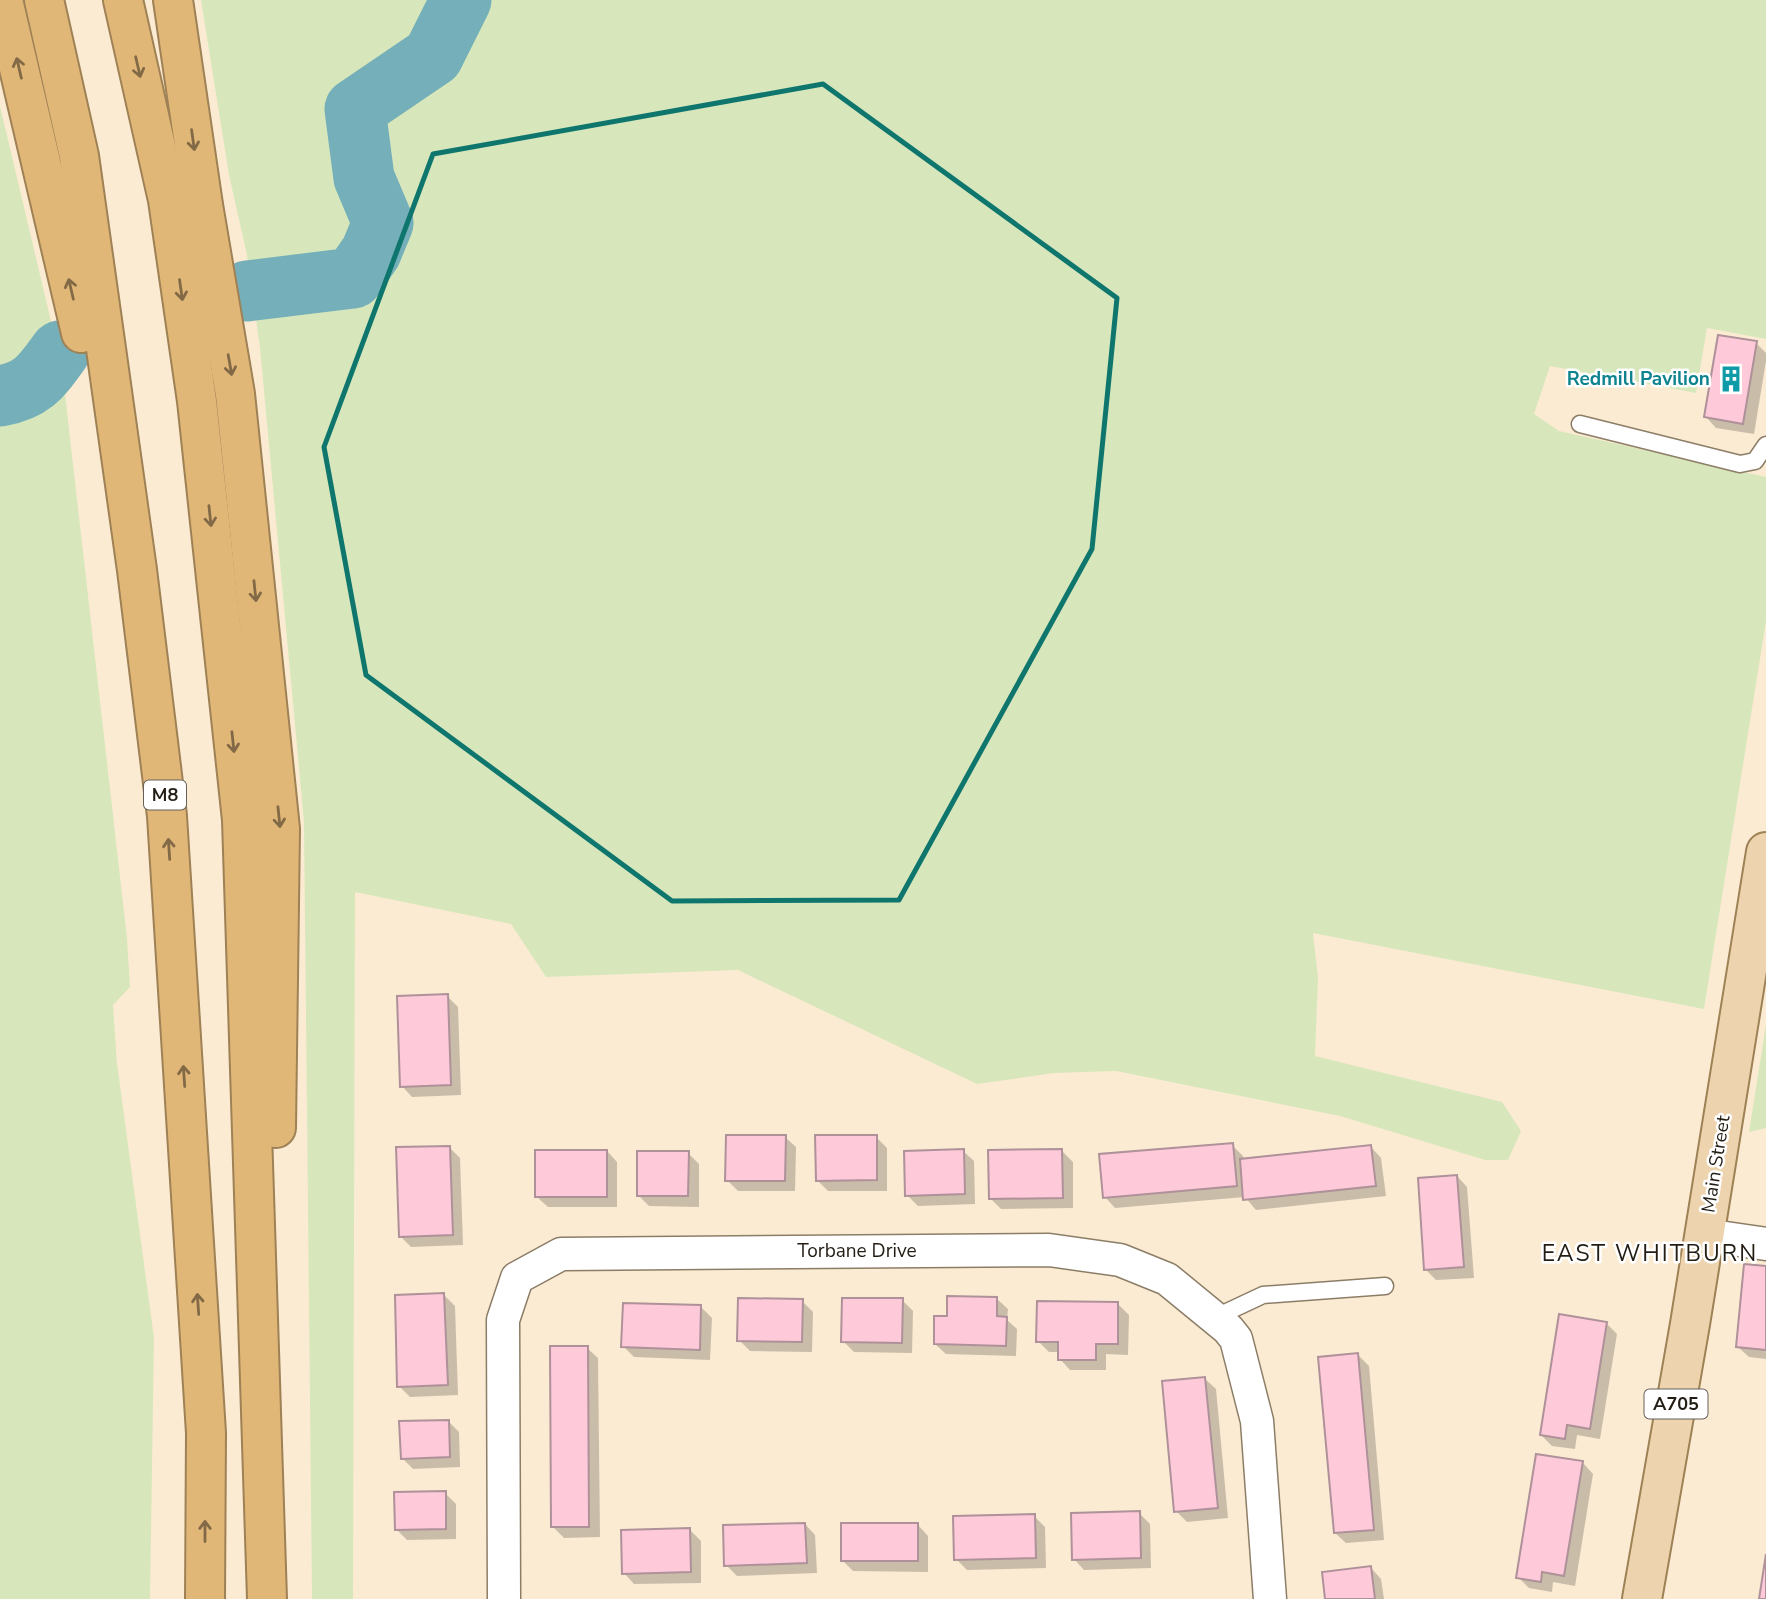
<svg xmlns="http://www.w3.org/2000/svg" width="1766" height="1599" viewBox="0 0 1766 1599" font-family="'Nunito Sans',sans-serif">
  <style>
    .green { fill: #d7e7bb }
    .shadow { fill: #0003 }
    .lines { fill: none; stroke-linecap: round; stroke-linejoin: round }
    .river { stroke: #74afba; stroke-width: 61 }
    .building { fill: #fec9d8; stroke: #ae9199; stroke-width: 2 }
    .lane-casing { stroke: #8c7d67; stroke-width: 19 }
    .street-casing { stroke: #8c7d67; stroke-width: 35 }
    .primary-casing { stroke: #9e8155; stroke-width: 42 }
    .highway-casing { stroke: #9e8155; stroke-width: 42 }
    .lane { stroke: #fff; stroke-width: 16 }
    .street { stroke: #fff; stroke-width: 32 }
    .primary { stroke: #edd4ae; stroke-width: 38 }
    .highway { stroke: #e1b778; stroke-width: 38 }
    .oneway { stroke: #826a46 }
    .marked { fill: none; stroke: #0f766e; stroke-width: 5; stroke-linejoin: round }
    .labels { text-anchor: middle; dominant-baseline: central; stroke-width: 5; stroke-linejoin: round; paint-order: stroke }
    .shield { fill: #fff; stroke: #65615a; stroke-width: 2 }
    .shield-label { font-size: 18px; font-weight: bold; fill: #231d14 }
    .culture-label { font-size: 19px; font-weight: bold; fill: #0d838f; stroke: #fff; text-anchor: end }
    .street-label { font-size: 19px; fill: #231d14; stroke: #fff }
    .quarter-label { font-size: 23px; letter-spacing: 2px; fill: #231d14; stroke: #fff }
  </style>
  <rect width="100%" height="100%" fill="#fcebd3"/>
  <g class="green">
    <polygon points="201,0 1766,0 1766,339 1707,328 1696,393 1550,366 1534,414 1559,431 1766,477 1766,621 1704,1009 1313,933 1318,978 1315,1056 1502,1102 1521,1131 1508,1160 1485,1160 1340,1116 1116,1071 1054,1073 977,1084 738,970 546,977 511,924 355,892 353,1599 312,1599 304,822 260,348 247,255 229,175"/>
    <polygon points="0,106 55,338 64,385 127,938 130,987 113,1005 117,1063 154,1338 150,1599 0,1599"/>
    <polygon points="1766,1025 1766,1128 1749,1132"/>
  </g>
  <g class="shadow">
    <polygon points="1756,343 1766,353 1766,361 1754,434 1716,428 1706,417"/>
    <polygon points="447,996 458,1007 461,1095 412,1097 402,1086"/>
    <polygon points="785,1137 796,1147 795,1191 738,1191 727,1180"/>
    <polygon points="876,1137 887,1148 887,1191 828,1191 817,1180"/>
    <polygon points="1232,1145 1243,1156 1244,1160 1371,1147 1381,1158 1386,1196 1256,1210 1245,1197 1115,1208 1105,1197"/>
    <polygon points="449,1147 460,1158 463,1245 411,1247 400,1236"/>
    <polygon points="607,1151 617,1162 617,1207 548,1207 537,1197"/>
    <polygon points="963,1151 974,1161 975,1204 918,1206 907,1195"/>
    <polygon points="1062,1151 1073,1162 1073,1208 1001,1209 990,1198"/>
    <polygon points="688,1153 699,1164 699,1207 649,1206 639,1196"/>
    <polygon points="1457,1176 1467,1187 1474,1278 1436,1280 1425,1269"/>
    <polygon points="1766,1268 1766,1359 1749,1357 1738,1347"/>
    <polygon points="444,1295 455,1306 458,1395 410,1397 399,1386"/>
    <polygon points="997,1299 1008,1309 1007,1320 1017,1329 1016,1356 946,1354 935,1344 949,1318"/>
    <polygon points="902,1300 913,1311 912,1353 854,1352 843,1341"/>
    <polygon points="802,1301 813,1312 812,1352 750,1351 739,1340"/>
    <polygon points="1118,1304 1129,1315 1128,1355 1106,1354 1106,1370 1070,1370 1060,1359 1060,1352 1049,1352 1038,1341"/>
    <polygon points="701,1307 712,1318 710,1360 634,1357 623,1346"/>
    <polygon points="1606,1323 1617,1334 1600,1439 1577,1435 1575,1449 1552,1446 1541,1435"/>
    <polygon points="587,1348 598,1358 600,1537 564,1538 553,1527"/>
    <polygon points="1358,1355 1369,1366 1384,1540 1346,1543 1335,1533"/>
    <polygon points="1205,1379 1216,1389 1228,1518 1187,1522 1176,1511"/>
    <polygon points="448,1421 459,1432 460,1467 413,1469 402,1458"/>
    <polygon points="1583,1463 1593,1474 1575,1586 1553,1582 1552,1592 1529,1588 1518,1577"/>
    <polygon points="445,1493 456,1504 456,1539 407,1540 396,1529"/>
    <polygon points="1139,1513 1150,1524 1151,1568 1084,1570 1074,1559"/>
    <polygon points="1034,1516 1045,1527 1046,1568 967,1570 956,1559"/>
    <polygon points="805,1524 815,1535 817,1573 737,1576 726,1565"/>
    <polygon points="918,1525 928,1536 928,1572 853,1571 842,1560"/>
    <polygon points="690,1530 701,1541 701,1583 634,1584 624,1573"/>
    <polygon points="1371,1568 1381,1579 1384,1599 1327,1599"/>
  </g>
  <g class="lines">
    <g class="river">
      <polyline points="247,291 353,278 371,252 383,223 364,178 355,109 433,56 461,0"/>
      <path d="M 0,396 C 33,390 41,377 60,351"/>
    </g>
  </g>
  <g class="building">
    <polygon points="1718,335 1757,341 1743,424 1704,417"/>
    <polygon points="448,994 451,1085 400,1087 397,996"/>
    <polygon points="726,1135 786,1135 785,1181 725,1181"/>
    <polygon points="815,1135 877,1135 877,1180 816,1181"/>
    <polygon points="1233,1143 1237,1186 1103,1198 1099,1154"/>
    <polygon points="1371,1145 1376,1186 1243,1200 1240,1159"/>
    <polygon points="450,1146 453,1235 399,1237 396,1147"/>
    <polygon points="964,1149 965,1194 905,1196 904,1151"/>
    <polygon points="1062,1149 1063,1198 989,1199 988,1150"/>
    <rect x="535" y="1150" width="72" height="47"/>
    <polygon points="637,1151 689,1151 688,1196 637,1196"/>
    <polygon points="1457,1175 1464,1267 1424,1270 1418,1178"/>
    <polygon points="1744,1264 1766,1266 1766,1350 1736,1347"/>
    <polygon points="444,1293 448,1385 397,1387 395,1295"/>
    <polygon points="947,1296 997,1297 997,1316 1007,1317 1006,1346 934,1344 934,1316 947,1316"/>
    <polygon points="738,1298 803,1299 802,1342 737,1341"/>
    <polygon points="842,1298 903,1298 902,1343 841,1342"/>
    <polygon points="1037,1301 1118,1302 1118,1344 1096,1344 1096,1360 1058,1360 1058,1342 1036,1342"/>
    <polygon points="623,1303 701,1305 700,1350 621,1347"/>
    <polygon points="1559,1314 1607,1322 1590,1429 1567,1425 1565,1439 1540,1435"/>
    <polygon points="550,1346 588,1346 589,1527 551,1527"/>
    <polygon points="1358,1353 1374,1530 1334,1533 1318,1357"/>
    <polygon points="1205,1377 1218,1508 1174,1512 1162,1381"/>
    <polygon points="449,1420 450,1457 401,1459 399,1421"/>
    <polygon points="1536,1454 1583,1461 1564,1576 1542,1572 1541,1582 1516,1578"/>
    <polygon points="446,1491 446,1529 395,1530 394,1492"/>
    <polygon points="1140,1511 1141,1558 1072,1560 1071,1513"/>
    <polygon points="1035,1514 1036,1558 954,1560 953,1516"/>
    <polygon points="805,1523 807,1563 724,1566 723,1525"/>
    <rect x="841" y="1523" width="77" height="38"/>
    <polygon points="690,1528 691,1572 622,1574 621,1530"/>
    <polygon points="1766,1554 1766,1599 1759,1599"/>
    <polygon points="1371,1566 1375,1599 1325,1599 1322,1572"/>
  </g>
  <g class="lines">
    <g class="lane-casing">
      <g id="lane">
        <polyline points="1580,424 1740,464 1755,461 1766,445"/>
        <polyline points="1214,1318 1263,1295 1385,1286"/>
      </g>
    </g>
    <g class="street-casing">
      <g id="street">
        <polyline points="1705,1235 1766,1244"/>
        <polyline points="504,1599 503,1320 517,1278 561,1254 1049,1250 1120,1260 1167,1279 1228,1329 1236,1339 1257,1421 1270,1599"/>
      </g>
    </g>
    <g class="primary-casing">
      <polyline id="primary" points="1642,1599 1690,1324 1766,852"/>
    </g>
    <g class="highway-casing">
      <g id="highway">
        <polyline points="3,0 81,333"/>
        <polyline points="44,0 79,156 137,570 167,816 206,1433 205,1599"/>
        <polyline points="123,0 168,200 197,401 242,820 267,1599"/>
        <polyline points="173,0 203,205 235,394 280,829 276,1128"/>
      </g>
    </g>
    <use href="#lane" class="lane"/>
    <use href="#street" class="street"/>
    <use href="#primary" class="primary"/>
    <use href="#highway" class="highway"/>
  </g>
  <defs><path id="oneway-shaft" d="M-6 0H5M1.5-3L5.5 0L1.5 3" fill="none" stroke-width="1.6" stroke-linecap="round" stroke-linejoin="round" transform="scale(1.75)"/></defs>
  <g class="oneway">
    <use href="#oneway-shaft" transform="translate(138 67) rotate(77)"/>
    <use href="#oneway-shaft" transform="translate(19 68) rotate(-103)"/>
    <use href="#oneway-shaft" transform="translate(193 140) rotate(82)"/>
    <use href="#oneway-shaft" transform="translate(71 289) rotate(-103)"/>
    <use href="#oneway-shaft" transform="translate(181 290) rotate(82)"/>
    <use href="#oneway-shaft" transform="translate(230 365) rotate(80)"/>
    <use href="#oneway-shaft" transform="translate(210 516) rotate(84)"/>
    <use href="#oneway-shaft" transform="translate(255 591) rotate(84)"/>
    <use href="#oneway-shaft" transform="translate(233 742) rotate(84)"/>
    <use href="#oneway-shaft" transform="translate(279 817) rotate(84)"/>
    <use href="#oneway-shaft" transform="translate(169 849) rotate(-94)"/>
    <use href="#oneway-shaft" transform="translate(184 1076) rotate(-94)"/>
    <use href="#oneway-shaft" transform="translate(198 1304) rotate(-94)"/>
    <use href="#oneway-shaft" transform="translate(205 1531) rotate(-90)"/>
  </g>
  <path class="marked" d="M 823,84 L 1117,298 L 1092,549 L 899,900 L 672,901 L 366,675 L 324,447 L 433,154 Z"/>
  <defs>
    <g id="building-bare" transform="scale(2.1)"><path d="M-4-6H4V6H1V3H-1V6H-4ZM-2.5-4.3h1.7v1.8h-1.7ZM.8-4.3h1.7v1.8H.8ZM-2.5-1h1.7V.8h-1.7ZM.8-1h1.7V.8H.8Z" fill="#0f9aa8" stroke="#fff" stroke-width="2.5" paint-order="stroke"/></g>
  </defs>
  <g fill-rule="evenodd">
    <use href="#building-bare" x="1731" y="379"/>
  </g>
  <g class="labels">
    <g class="shield">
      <rect x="144" y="780.5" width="42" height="29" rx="5"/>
      <rect x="1644.5" y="1389.5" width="63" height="29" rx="5"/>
    </g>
    <g class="shield-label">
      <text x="165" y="795">M8</text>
      <text x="1676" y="1404">A705</text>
    </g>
    <g class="culture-label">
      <text x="1710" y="379">Redmill Pavilion</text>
    </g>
    <g class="street-label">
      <text transform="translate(1716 1164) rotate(-81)">Main Street</text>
      <text x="857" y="1251">Torbane Drive</text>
    </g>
    <g class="quarter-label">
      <text x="1650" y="1253">EAST WHITBURN</text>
    </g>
  </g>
</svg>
